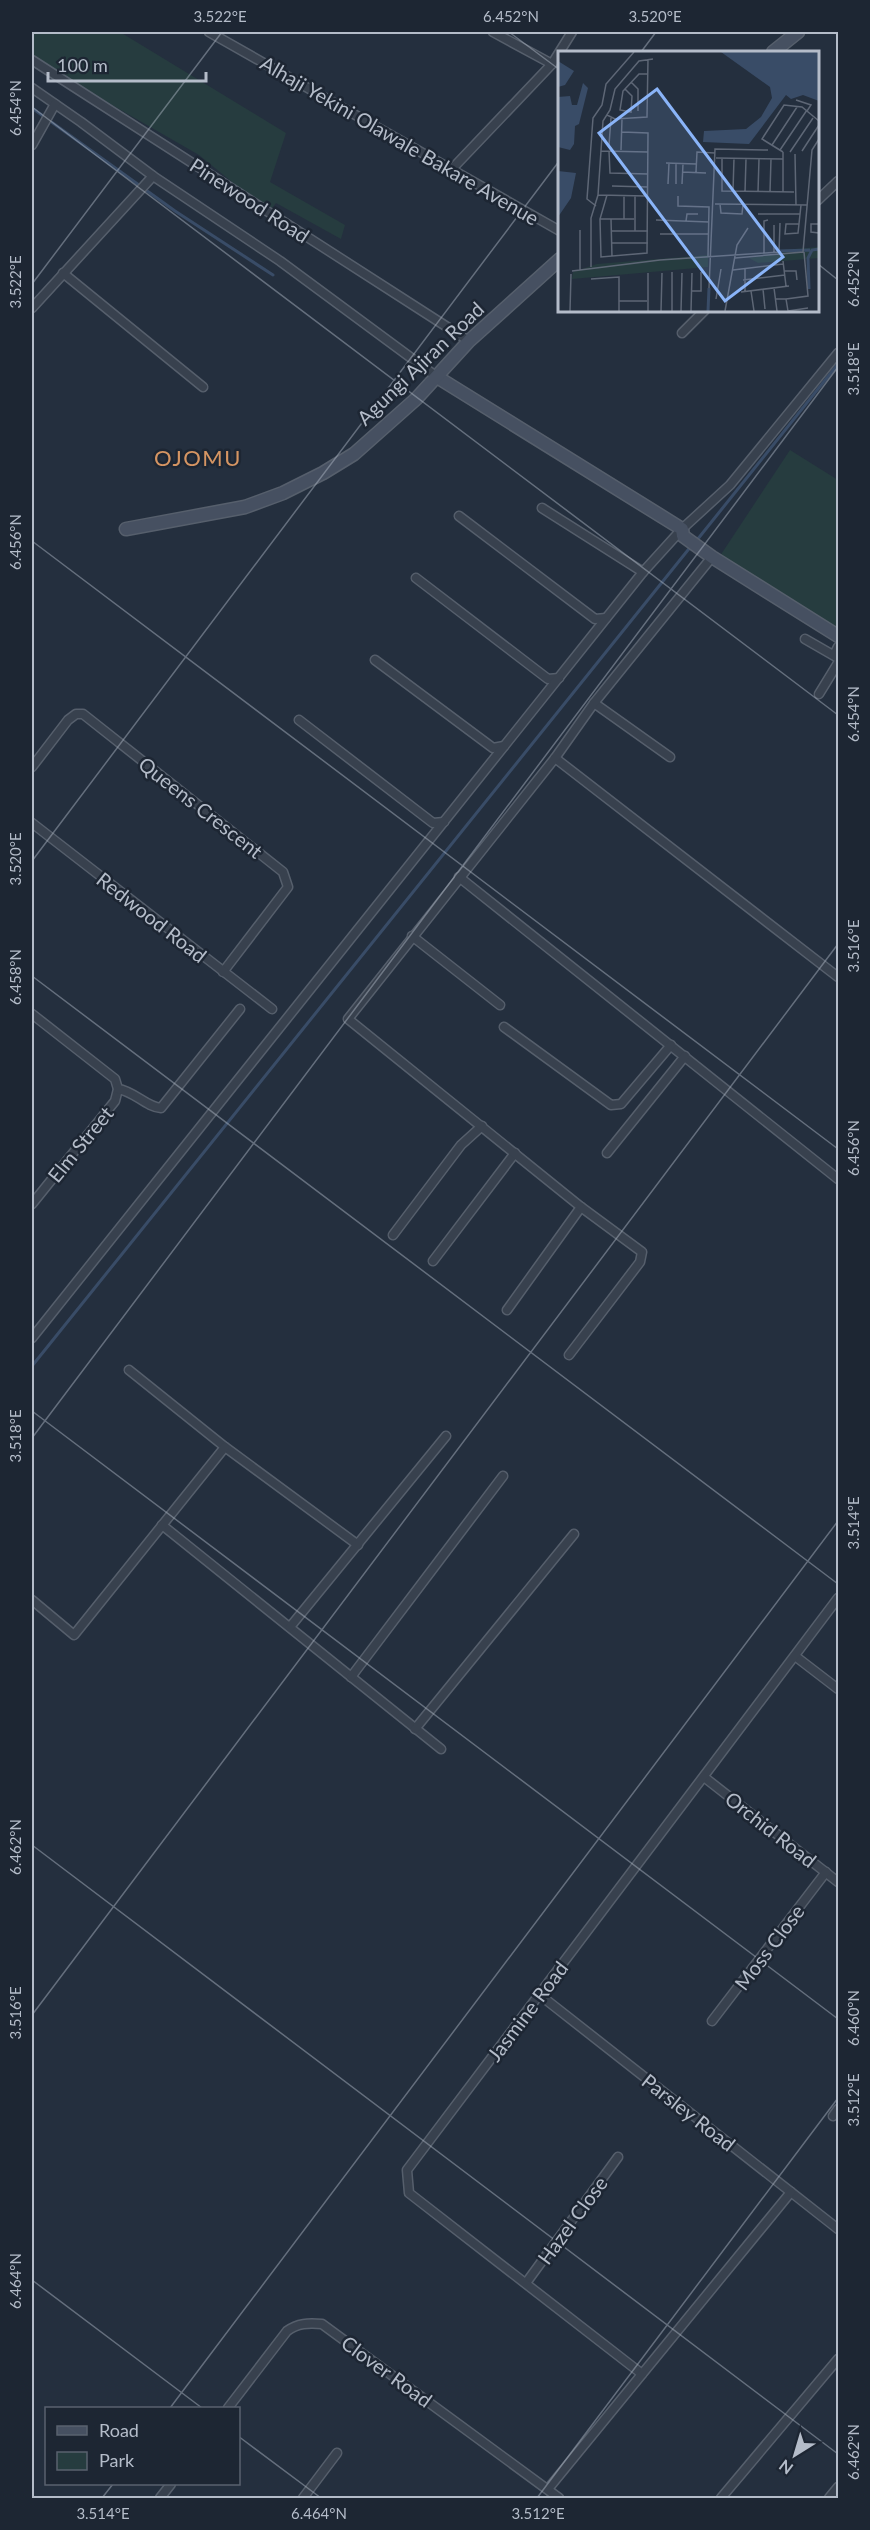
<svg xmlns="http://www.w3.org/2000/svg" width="870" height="2530" viewBox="0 0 870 2530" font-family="Lato,sans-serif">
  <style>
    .green { fill: #263c3f }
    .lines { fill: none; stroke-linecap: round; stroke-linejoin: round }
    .stream { stroke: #394c67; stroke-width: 3 }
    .street-casing { stroke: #565f6c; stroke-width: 11 }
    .secondary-casing { stroke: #565f6c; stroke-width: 15 }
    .street { stroke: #38414e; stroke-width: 8 }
    .secondary { stroke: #465061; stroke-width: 12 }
    .ticks { fill: none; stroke: #b4bcc9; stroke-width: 1.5; stroke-opacity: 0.45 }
    .labels { text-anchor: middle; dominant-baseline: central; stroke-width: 5; stroke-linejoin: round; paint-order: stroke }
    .street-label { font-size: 20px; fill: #b4bcc9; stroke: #1d2633 }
    .quarter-label { font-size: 22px; letter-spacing: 1.5px; fill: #d59563; stroke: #1d2633 }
    .inset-river { fill: none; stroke: #394c67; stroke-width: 3 }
    .inset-road { fill: none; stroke: #5e6776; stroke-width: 1.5 }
    .view { fill: #8ab4f8; fill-opacity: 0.15; stroke: #8ab4f8; stroke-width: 3 }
    .inset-edge { fill: none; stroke: #b4bcc9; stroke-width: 3 }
    .neatline { fill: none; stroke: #b4bcc9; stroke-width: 2 }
    .ticks-label { font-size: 15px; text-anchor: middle; fill: #b4bcc9 }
  </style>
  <rect width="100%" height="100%" fill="#242f3e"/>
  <g class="green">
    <polygon points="32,32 120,32 286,133 270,182 345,225 341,239 276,203 269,212 199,155 32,59"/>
    <polygon points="790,450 838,480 838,640 714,565"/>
  </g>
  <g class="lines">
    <g class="stream">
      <polyline points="32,108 175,211 273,275"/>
      <polyline points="697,540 838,364"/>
      <polyline points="32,1366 692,545"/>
    </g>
    <g class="street-casing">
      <g id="street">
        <polyline points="209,32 560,231"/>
        <polyline points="493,32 552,64"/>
        <polyline points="32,60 469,341"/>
        <polyline points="32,88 81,122 153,176 280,261 437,377"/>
        <polyline points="32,145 55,104"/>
        <polyline points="451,170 552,64 572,32"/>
        <polyline points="818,200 838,181"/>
        <polyline points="63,273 203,387"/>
        <polyline points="32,308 153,176"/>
        <polyline points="682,333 705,310"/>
        <polyline points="542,508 643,572"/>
        <polyline points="459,516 595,619 606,618"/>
        <polyline points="416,578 548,679 559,678"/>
        <polyline points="805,639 838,658"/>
        <polyline points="834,655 838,647"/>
        <polyline points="375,660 493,748 504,746"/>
        <polyline points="819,694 838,663"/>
        <polyline points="594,703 670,757"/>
        <polyline points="299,720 433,823 444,822"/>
        <polyline points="555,758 838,977"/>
        <polyline points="32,767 68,720 76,714 83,714 283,872 288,887 223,972"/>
        <polyline points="32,823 272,1009"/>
        <polyline points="459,877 838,1179"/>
        <polyline points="412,936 500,1005"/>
        <polyline points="32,1014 115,1079 118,1089 115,1101 32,1204"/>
        <polyline points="504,1027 611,1105 621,1104 671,1045"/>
        <path d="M 118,1089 C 134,1091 146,1107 161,1108 L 240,1009"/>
        <polyline points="607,1153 685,1056"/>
        <polyline points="393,1235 461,1145 482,1126"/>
        <polyline points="433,1261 515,1153"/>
        <polyline points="507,1310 581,1207"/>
        <polyline points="32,1338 643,572 682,529 730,485 838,353"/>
        <polyline points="569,1355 640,1262 642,1252 581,1207 348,1019 555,758 594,703 712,557"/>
        <polyline points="129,1370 225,1447 358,1545"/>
        <polyline points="162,1525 441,1749"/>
        <polyline points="32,1600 74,1635 225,1447"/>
        <polyline points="290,1627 446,1436"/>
        <polyline points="795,1656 838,1689"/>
        <polyline points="351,1677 503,1476"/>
        <polyline points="415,1729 574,1534"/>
        <polyline points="704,1777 838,1882"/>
        <polyline points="540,1995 838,2229"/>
        <polyline points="712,2021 826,1872"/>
        <polyline points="833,2116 838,2109"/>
        <polyline points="526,2283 618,2157"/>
        <polyline points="642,2374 409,2193 407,2170 838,1598"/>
        <path d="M 228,2408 L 287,2331 C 298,2323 308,2323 322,2324 L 559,2498"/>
        <polyline points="548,2489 791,2192"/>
        <polyline points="160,2498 171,2484"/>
        <polyline points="303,2498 337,2453"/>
        <polyline points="721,2498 838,2359"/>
        <polyline points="829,2498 838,2487"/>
      </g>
    </g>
    <g class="secondary-casing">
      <g id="secondary">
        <polyline points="773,52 798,32"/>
        <polyline points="437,377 682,529 683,536 712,557 838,636"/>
        <polyline points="126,529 245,507 283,493 323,473 354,454 416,399 469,341 560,259"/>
      </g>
    </g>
    <use href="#street" class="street"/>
    <use href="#secondary" class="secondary"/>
  </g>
  <path class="ticks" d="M 509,32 L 560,70M 641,52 L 656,32M 32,107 L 838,715M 818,264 L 838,280M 32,284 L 222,32M 32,541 L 838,1149M 32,861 L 560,160M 32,976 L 838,1584M 32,1411 L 838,2019M 32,1438 L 838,367M 32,1845 L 838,2454M 32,2015 L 838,944M 32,2280 L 202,2408M 170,2408 L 838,1521M 238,2436 L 321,2498M 102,2498 L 113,2484M 537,2498 L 838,2098"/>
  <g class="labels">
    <g class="street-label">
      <text transform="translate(400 140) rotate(30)">Alhaji Yekini Olawale Bakare Avenue</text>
      <text transform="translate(250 200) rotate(33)">Pinewood Road</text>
      <text transform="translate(420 363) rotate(-44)">Agungi Ajiran Road</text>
      <text transform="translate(201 807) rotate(38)">Queens Crescent</text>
      <text transform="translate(152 917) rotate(38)">Redwood Road</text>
      <text transform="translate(80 1144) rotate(-51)">Elm Street</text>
      <text transform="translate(771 1829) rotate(38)">Orchid Road</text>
      <text transform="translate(769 1947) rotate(-53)">Moss Close</text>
      <text transform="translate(527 2011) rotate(-53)">Jasmine Road</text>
      <text transform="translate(689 2112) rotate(38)">Parsley Road</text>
      <text transform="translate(572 2220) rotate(-54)">Hazel Close</text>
      <text transform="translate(387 2371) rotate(36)">Clover Road</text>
    </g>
    <g class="quarter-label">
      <text x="198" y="457">OJOMU</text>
    </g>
  </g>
  <g transform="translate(558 51)">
    <rect width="261" height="261" fill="#242f3e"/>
    <path d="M 261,196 L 261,207 L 200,212 L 191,207 L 224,202 L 223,199 ZM 150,204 L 150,216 L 14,228 L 15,221 L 39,213 Z" fill="#263c3f"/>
    <path d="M 163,1 L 261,1 L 261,50 L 245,44 L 233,48 L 228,44 L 191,93 L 145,91 L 146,80 L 188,78 L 203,66 L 214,47 L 212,36 ZM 0,10 L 16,20 L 7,34 L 0,36 ZM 25,32 L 30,37 L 21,73 L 17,75 L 16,93 L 12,99 L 0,96 L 0,46 L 12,45 L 14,54 L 19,54 ZM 0,120 L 18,122 L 13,147 L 0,166 Z" fill="#394c67"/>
    <path class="inset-river" d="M 221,200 L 252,199M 251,238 L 250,207 L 254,199 L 261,198M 150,260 L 151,237"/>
    <path class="inset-road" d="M 73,31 L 80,38 L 80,60M 67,38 L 74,45 L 73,61 L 62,59 L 65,40 L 66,39 L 81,23 L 90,23M 238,49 L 253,54 L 249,60M 49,64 L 57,68 L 89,66 L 90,8M 51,94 L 53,67M 214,94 L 239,56M 63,99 L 64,68M 222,99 L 249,59M 43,100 L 90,101M 51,100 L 52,122 L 90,123M 244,100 L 261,74M 225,101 L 204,88 L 226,54 L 244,56 L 261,70M 232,101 L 255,67M 237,103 L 238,154M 158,107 L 225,108M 164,107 L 164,140 L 236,141M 108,112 L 138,113M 124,121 L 148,122M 138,121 L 139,101 L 157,102M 110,133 L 111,112M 118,133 L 118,112M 124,133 L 125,113M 54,135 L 90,136M 175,140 L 176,107M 187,141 L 188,108M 200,141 L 201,108M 212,141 L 213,108M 225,141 L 225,101M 40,144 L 89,145M 49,144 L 42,168 L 43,206 L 89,202 L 90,82 L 64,81M 120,145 L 120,155 L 151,156 L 150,205M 157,153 L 249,154M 162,153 L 163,162 L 184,163 L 185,153M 38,155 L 29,148 L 35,67 L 44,54 L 48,33 L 76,1M 200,163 L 242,163M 42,168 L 76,168M 53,168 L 54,206M 66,168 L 66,145M 98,169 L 151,171M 128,170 L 129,163 L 140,163M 241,173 L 228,173 L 227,183 L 240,182 L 243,154M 261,173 L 253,173 L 253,181 L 261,182M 216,174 L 216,202M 53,180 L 90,180M 77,180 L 77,145M 102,183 L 150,183M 53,192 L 90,192M 206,202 L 206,170 L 210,169M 177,207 L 245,201 L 254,99 L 261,88M 225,210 L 228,235M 33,216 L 33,167 L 40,144 L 45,70 L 52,59 L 57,38 L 81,10 L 95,8M 22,219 L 22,179M 175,219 L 225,213M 14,220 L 102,209 L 221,201 L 222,172M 226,220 L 238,220 L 239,229M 33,228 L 61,226 L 61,260M 185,229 L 227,224M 151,237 L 157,98 L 210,99M 216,237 L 219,260M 205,238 L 207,258M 134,240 L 143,240 L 143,221M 193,240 L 196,260M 183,241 L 231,235M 187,241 L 187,217M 158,248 L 163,218M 218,248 L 228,248 L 230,260M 228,248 L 250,245 L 246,201M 61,250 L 89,250M 12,260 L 13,223M 90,260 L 90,222M 103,260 L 104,222M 114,260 L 114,221M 123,260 L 124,222M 133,260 L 134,222M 167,260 L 179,194 L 190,177M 230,260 L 250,257"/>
    <path class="view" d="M 99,38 L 225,206 L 167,250 L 41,82 Z"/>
    <rect width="261" height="261" class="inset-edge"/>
  </g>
  <rect width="870" height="2530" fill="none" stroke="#1d2633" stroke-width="66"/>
  <rect x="45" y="2407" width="195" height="78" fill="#1d2633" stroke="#59626f" stroke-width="1.5"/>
  <rect x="57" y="2426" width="30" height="9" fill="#465061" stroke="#59626f" stroke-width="1.5"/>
  <text x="99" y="2437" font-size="18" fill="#b4bcc9">Road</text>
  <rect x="57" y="2452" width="30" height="18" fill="#263c3f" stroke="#59626f" stroke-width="1.5"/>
  <text x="99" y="2467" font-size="18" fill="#b4bcc9">Park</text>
  <g transform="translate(795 2455) rotate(217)" stroke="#1d2633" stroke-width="4.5" paint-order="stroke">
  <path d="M0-4.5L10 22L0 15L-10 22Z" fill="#b4bcc9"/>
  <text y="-9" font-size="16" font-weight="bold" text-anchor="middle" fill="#b4bcc9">N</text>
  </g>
  <path d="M48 72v9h158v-9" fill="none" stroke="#b4bcc9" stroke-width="3"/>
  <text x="57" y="72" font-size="18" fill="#b4bcc9" stroke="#1d2633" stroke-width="4.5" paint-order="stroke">100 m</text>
  <rect x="33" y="33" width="804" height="2464" class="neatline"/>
  <g class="ticks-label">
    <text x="220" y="22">3.522°E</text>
    <text x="511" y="22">6.452°N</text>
    <text x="655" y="22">3.520°E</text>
    <text transform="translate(16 108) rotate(-90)" y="5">6.454°N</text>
    <text transform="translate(854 279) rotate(-90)" y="5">6.452°N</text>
    <text transform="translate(16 282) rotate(-90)" y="5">3.522°E</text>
    <text transform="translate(854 369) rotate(-90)" y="5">3.518°E</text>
    <text transform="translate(16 542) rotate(-90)" y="5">6.456°N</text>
    <text transform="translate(854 714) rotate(-90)" y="5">6.454°N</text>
    <text transform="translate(16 859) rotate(-90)" y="5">3.520°E</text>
    <text transform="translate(854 946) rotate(-90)" y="5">3.516°E</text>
    <text transform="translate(16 977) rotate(-90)" y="5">6.458°N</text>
    <text transform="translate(854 1148) rotate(-90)" y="5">6.456°N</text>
    <text transform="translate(16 1436) rotate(-90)" y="5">3.518°E</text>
    <text transform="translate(854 1523) rotate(-90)" y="5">3.514°E</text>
    <text transform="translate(16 1847) rotate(-90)" y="5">6.462°N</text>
    <text transform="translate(16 2013) rotate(-90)" y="5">3.516°E</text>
    <text transform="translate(854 2018) rotate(-90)" y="5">6.460°N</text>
    <text transform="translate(854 2100) rotate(-90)" y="5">3.512°E</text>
    <text transform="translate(16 2281) rotate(-90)" y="5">6.464°N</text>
    <text transform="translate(854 2452) rotate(-90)" y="5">6.462°N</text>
    <text x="103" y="2519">3.514°E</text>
    <text x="319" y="2519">6.464°N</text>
    <text x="538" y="2519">3.512°E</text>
  </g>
</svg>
